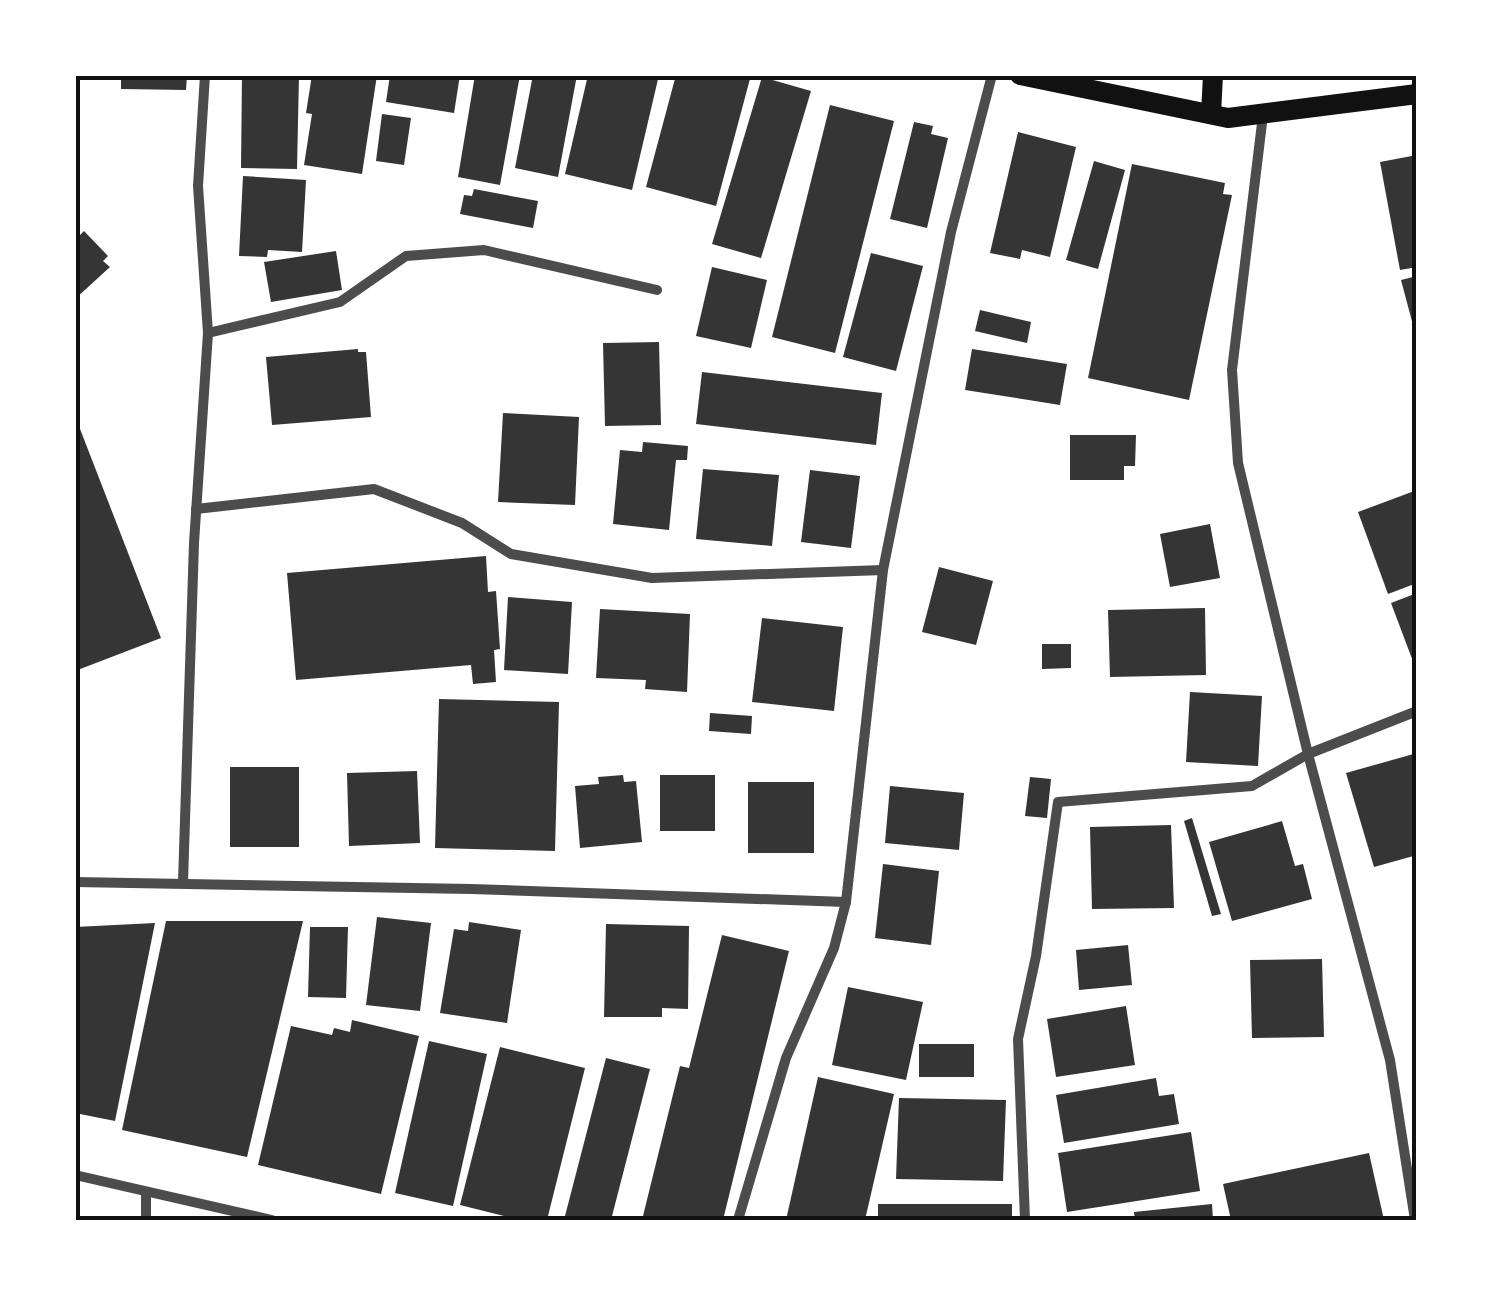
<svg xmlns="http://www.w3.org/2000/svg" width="1492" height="1295" viewBox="0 0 1492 1295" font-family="'Roboto Condensed',sans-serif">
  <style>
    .building { fill: #353535 }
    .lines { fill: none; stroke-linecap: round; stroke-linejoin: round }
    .minor { stroke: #4c4c4c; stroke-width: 10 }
    .secondary { stroke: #111; stroke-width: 20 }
    .neatline { fill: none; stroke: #111; stroke-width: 4 }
  </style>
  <rect width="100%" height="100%" fill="#fff"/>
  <g class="building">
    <polygon points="121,75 187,75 186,90 121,89"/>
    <polygon points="242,75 299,75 297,169 241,168"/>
    <polygon points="312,75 377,75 362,174 304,165 312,114 306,113"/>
    <polygon points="390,75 460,75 454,113 386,102"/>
    <polygon points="475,75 520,75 500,185 458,177"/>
    <polygon points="533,75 577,75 558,177 515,168"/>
    <polygon points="588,75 659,75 632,190 565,174"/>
    <polygon points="676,75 751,75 716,206 646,187"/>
    <polygon points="762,77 811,91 761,258 712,244"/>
    <polygon points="830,105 894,121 835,353 772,337"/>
    <polygon points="382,114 411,118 404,165 376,161"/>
    <polygon points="914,122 933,126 931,134 948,138 927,228 890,219"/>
    <polygon points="1018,132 1076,147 1050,257 1022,250 1020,259 990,253"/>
    <polygon points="1417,155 1417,267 1400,270 1380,162"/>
    <polygon points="1094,161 1125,170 1098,269 1066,260"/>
    <polygon points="1132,164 1225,183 1223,194 1232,195 1189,400 1088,378"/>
    <polygon points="243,176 306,180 302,252 268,250 267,257 239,256"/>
    <polygon points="474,189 538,201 533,228 460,214 464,195 472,196"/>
    <polygon points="84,231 108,256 103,261 110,267 75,299 75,236 77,238"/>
    <polygon points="336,251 342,290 271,302 264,262"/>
    <polygon points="871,253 923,266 896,371 843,357"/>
    <polygon points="712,267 767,280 751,348 696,336"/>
    <polygon points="1417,276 1417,328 1414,329 1401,280"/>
    <polygon points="980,310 1031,322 1027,343 975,331"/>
    <polygon points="659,342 661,425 605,426 603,343"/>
    <polygon points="358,349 358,352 366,352 371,417 272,425 266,357"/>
    <polygon points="972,349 1067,364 1060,405 965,390"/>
    <polygon points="702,372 882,393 876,445 696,424"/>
    <polygon points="503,413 579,417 575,505 498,502"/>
    <polygon points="75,416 161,638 75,671"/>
    <polygon points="1070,435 1136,435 1135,466 1124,466 1124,480 1070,480"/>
    <polygon points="643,442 688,446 687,460 676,460 669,530 613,524 620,450 642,452"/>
    <polygon points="703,469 779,475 772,546 696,539"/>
    <polygon points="810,470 860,476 851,548 801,542"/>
    <polygon points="1417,490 1417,583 1388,594 1358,512"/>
    <polygon points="1210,524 1220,578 1170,587 1160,534"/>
    <polygon points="486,556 488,592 496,591 500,649 494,650 496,682 473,684 471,665 296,680 287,573"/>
    <polygon points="939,567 993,581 976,645 922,632"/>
    <polygon points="1417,593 1417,672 1391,603"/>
    <polygon points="508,597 572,602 568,674 504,670"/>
    <polygon points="1205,608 1206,675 1110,677 1108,610"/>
    <polygon points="600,609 690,614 687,692 645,689 646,680 596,678"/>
    <polygon points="762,618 843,627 834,711 752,702"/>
    <polygon points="1042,644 1071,644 1071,668 1042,669"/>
    <polygon points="1190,692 1262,696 1258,766 1186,762"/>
    <polygon points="439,699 559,702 555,851 435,848"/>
    <polygon points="710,713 752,716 751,734 709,731"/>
    <polygon points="1417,753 1417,855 1374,867 1346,773"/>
    <rect x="230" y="767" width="69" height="80"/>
    <polygon points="417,771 420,843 349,846 347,773"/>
    <polygon points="623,775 624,782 636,781 642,842 580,848 575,786 599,784 598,777"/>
    <rect x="660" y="775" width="55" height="56"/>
    <polygon points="1030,777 1051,779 1047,818 1025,816"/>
    <rect x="748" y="782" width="66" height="71"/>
    <polygon points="890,786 964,793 959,850 885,843"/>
    <polygon points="1192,818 1221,914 1212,916 1184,821"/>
    <polygon points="1282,821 1295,866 1303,864 1312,899 1232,921 1209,842"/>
    <polygon points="1171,825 1174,908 1092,909 1090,827"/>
    <polygon points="883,864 939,871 931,945 875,938"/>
    <polygon points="377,917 431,923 420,1011 366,1005"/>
    <polygon points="166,921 303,921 247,1157 122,1130"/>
    <polygon points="469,922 521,930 507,1023 440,1013 454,929 468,931"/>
    <polygon points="155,923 115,1121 75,1113 75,927"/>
    <polygon points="606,924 689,926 688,1009 662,1008 662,1017 604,1017"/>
    <polygon points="310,927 348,927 346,998 308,997"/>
    <polygon points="722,935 789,951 723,1220 642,1220 680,1066 689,1068"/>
    <polygon points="1128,945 1132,985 1079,990 1076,950"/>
    <polygon points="1322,959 1324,1037 1252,1038 1250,960"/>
    <polygon points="848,987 923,1002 906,1080 832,1065"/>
    <polygon points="1126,1006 1135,1065 1056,1077 1047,1019"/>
    <polygon points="352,1020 419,1036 381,1194 258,1165 291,1026 332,1035 334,1028 350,1032"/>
    <polygon points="429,1041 487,1054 453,1206 395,1193"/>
    <rect x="919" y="1044" width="55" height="33"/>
    <polygon points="500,1047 585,1068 547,1220 520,1220 460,1205"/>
    <polygon points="606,1058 650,1069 611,1220 582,1220 565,1216"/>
    <polygon points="818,1077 894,1094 865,1220 786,1220"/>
    <polygon points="1156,1078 1159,1096 1174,1094 1179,1124 1064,1143 1056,1095"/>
    <polygon points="899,1098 1006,1100 1003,1181 896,1179"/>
    <polygon points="1191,1132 1200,1191 1067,1212 1058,1153"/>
    <polygon points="1369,1153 1384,1220 1231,1220 1223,1184"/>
    <rect x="878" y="1204" width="134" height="16"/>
    <polygon points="1212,1204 1213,1220 1135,1220 1134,1212"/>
  </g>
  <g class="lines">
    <g class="minor">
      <polyline points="1263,115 1232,370 1238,463 1308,754 1390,1060 1415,1220"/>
      <polyline points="208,333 340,302 406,256 484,250 657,290"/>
      <polyline points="196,509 374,489 462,523 511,554 652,578 883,570"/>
      <polyline points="75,882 471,889 846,902"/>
      <polyline points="183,882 194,543 208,333 198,186 205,75"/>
      <polyline points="75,1175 272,1220"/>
      <polyline points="146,1192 146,1220"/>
      <polyline points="738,1220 786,1058 834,948 846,902 883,570 951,232 992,75"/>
      <polyline points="1025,1220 1018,1039 1036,956 1058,802 1252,786 1308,754 1417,711"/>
    </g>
    <g class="secondary">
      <polyline points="1020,75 1228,118 1417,94"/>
      <polyline points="1211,114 1213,75"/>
    </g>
  </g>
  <rect width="1492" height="1295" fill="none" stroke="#ffffff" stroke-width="155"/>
  <rect x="78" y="78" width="1336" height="1140" class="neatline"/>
</svg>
